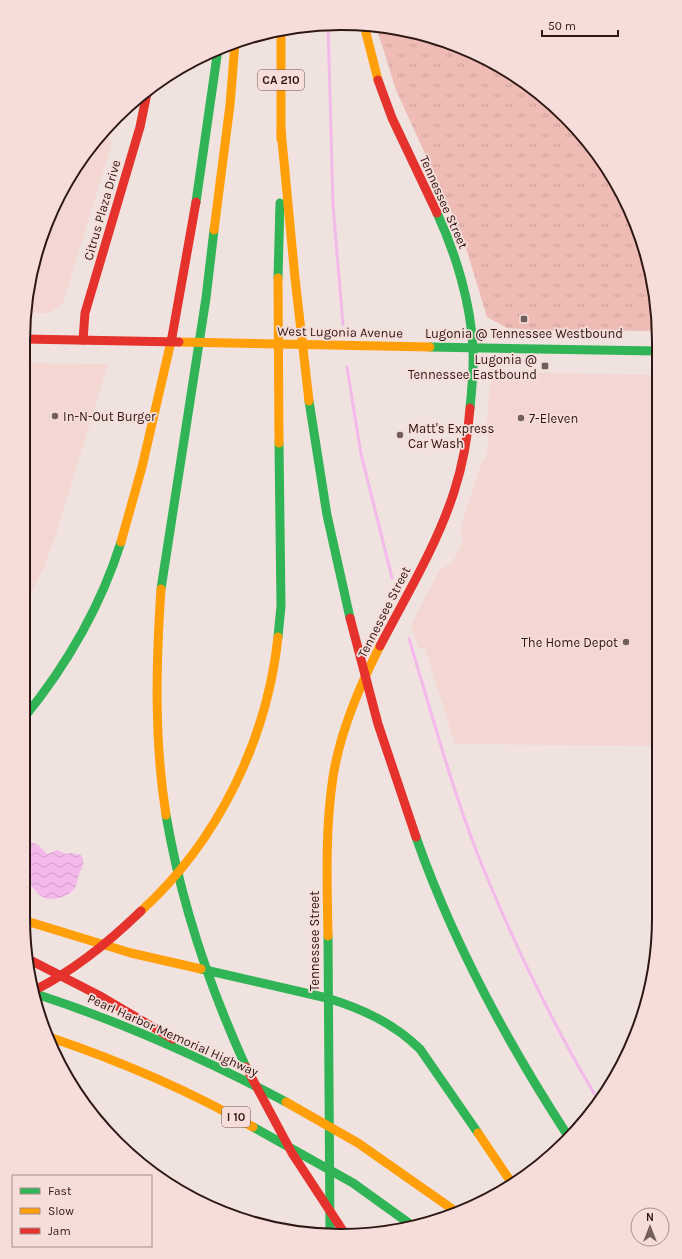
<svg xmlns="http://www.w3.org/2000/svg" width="682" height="1259" viewBox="0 0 682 1259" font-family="Karla,sans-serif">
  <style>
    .built { fill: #f4d7d2 }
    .grass { fill: url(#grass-tufts) }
    .water { fill: url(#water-waves) }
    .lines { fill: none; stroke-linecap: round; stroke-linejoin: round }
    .stream { stroke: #f3b9ea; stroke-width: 3 }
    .fast { stroke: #30b455; stroke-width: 9 }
    .slow { stroke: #ff9f0a; stroke-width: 9 }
    .jam { stroke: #e5322d; stroke-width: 9 }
    .poi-dot { fill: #725f5c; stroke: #f6ddd9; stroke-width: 1.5 }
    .labels { text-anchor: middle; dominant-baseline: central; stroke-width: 3.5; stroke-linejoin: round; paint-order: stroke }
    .shield { fill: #f6ddd9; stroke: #6a5350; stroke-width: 1 }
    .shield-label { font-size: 12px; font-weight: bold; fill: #2e1815 }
    .street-label { font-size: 13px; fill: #2e1815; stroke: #f6ddd9 }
    .poi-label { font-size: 13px; fill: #2e1815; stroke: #f6ddd9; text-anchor: start }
    .rim { fill: none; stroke: #2e1815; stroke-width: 2 }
  </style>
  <defs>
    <pattern id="grass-tufts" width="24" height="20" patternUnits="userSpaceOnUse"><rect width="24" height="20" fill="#eebcb4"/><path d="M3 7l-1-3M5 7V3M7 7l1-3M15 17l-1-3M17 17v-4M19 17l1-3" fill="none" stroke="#cca19a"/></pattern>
    <pattern id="water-waves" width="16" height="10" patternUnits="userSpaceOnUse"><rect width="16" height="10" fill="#f3b9ea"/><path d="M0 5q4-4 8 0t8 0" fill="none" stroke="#d19ec8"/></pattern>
  </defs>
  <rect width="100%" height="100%" fill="#f0e2df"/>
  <g class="built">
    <polygon points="113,121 109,137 112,143 63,303 50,313 25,313 34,258 65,182 102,132"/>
    <polygon points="24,363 108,364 56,534 43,569 23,607"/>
    <polygon points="506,372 657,375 658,746 455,744 425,648 419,649 411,625 440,569 452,564 463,540 460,529 482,461 486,459 489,438 486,434 490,385 500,373"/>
  </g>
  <polygon class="grass" points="376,26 443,40 500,65 566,116 606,165 642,239 656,300 656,331 533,330 507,328 487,317 462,235 396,90"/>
  <path class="water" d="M 23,840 L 37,844 L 47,854 L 57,850 L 66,854 L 71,853 L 81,855 C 87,865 80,869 78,878 C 77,882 77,886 74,889 C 68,897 51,902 43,897 C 35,893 32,883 23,878 Z"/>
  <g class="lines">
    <g class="stream">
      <polyline points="328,24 333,205 343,325"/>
      <polyline points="347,367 361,454 392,578"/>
      <path d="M 409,639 C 433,717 455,801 486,875 C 518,952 555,1028 598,1100"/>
    </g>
    <g class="fast">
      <polyline points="196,202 218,49"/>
      <path d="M 437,213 C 456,254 471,304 473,349 C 474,369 472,388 470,408"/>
      <polyline points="278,278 280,203"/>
      <polyline points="430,347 656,351"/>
      <polyline points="309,401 327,515 350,618"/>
      <polyline points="161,589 206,298 214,230"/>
      <polyline points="278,637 281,606 279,443"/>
      <path d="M 23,719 C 67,665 100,609 121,542"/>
      <path d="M 166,815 C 181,903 209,986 246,1067"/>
      <path d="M 416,837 C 453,943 507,1042 568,1136"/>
      <polyline points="328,936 330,1232"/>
      <polyline points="201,969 327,998"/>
      <path d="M 36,994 C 122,1022 205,1059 286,1102"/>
      <path d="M 327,998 C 363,1009 393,1023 420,1049 L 478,1133"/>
      <polyline points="253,1127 353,1183 410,1224"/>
    </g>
    <g class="slow">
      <polyline points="364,25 378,80"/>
      <polyline points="281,30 281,139"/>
      <polyline points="281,130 295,278 309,401"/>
      <polyline points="214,230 230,105 235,43"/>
      <polyline points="278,278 279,443"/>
      <polyline points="179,342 430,347"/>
      <polyline points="121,542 142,467 172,337"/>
      <path d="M 161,589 C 156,664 154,740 166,815"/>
      <path d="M 141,911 C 218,841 267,740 278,637"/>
      <polyline points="23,920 131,953 201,969"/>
      <path d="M 328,936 C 327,883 325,830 333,777 C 340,732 359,687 380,646"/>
      <path d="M 49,1037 C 120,1061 188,1090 253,1127"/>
      <polyline points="286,1102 358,1143 458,1213"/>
      <polyline points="478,1133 511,1182"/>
    </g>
    <g class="jam">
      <polyline points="378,80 392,118 437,213"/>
      <polyline points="172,337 196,202"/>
      <polyline points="24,339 179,342"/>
      <polyline points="83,340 85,313 140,127 148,88"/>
      <polyline points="350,618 378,724 416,837"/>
      <path d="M 380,646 C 406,596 437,545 454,492 C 463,464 468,436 470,408"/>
      <polyline points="30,960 102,997 173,1039"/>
      <path d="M 35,990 C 75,970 109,942 141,911"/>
      <polyline points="246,1067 292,1153 345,1234"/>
    </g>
  </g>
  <g class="poi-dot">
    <rect x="520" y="315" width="8" height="8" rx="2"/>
    <rect x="541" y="362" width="8" height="8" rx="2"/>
    <circle cx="55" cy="416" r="4"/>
    <circle cx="521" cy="418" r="4"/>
    <circle cx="400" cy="435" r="4"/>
    <circle cx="626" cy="642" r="4"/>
  </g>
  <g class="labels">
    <g class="shield">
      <rect x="258" y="70" width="46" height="20" rx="3"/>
      <rect x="222" y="1107" width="28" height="20" rx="3"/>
    </g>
    <g class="shield-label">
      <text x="281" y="80">CA 210</text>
      <text x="236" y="1117">I 10</text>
    </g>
    <g class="street-label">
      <text transform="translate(444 202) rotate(66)">Tennessee Street</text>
      <text transform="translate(102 210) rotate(-74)">Citrus Plaza Drive</text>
      <text transform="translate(340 332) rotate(1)">West Lugonia Avenue</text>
      <text transform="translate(384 612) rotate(-63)">Tennessee Street</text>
      <text transform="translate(314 941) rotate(-90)">Tennessee Street</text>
      <text transform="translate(173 1035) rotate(24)">Pearl Harbor Memorial Highway</text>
    </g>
    <g class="poi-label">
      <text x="524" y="333" text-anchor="middle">Lugonia @ Tennessee Westbound</text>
      <text x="537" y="359" text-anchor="end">Lugonia @<tspan x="537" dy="15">Tennessee Eastbound</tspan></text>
      <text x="63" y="416">In-N-Out Burger</text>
      <text x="529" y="418">7-Eleven</text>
      <text x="408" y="428">Matt's Express<tspan x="408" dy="15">Car Wash</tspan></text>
      <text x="618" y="642" text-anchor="end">The Home Depot</text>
    </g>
  </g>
  <path d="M0 0H682V1259H0ZM341 30H341A311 311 0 0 1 652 341V918A311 311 0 0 1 341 1229H341A311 311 0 0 1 30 918V341A311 311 0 0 1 341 30Z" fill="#f6ddd9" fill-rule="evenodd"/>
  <path class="rim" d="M341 30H341A311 311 0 0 1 652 341V918A311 311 0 0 1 341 1229H341A311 311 0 0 1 30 918V341A311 311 0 0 1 341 30Z"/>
  <rect x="12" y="1175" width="140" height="72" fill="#f6ddd9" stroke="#a68e8b"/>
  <rect x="20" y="1188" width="20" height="6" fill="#30b455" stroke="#a68e8b"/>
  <text x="48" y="1195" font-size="12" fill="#2e1815">Fast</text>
  <rect x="20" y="1208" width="20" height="6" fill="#ff9f0a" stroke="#a68e8b"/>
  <text x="48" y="1215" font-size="12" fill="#2e1815">Slow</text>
  <rect x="20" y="1228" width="20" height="6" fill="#e5322d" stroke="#a68e8b"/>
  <text x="48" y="1235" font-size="12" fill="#2e1815">Jam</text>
  <g transform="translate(650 1227)"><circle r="19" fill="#f6ddd9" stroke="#a68e8b"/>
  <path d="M0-3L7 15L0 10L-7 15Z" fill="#725f5c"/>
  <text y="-6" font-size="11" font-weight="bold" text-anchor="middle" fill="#2e1815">N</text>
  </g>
  <path d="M542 30v6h76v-6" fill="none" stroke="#2e1815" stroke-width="2"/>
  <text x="548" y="30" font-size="12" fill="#2e1815" stroke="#f6ddd9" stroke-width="3" paint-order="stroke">50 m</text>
</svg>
